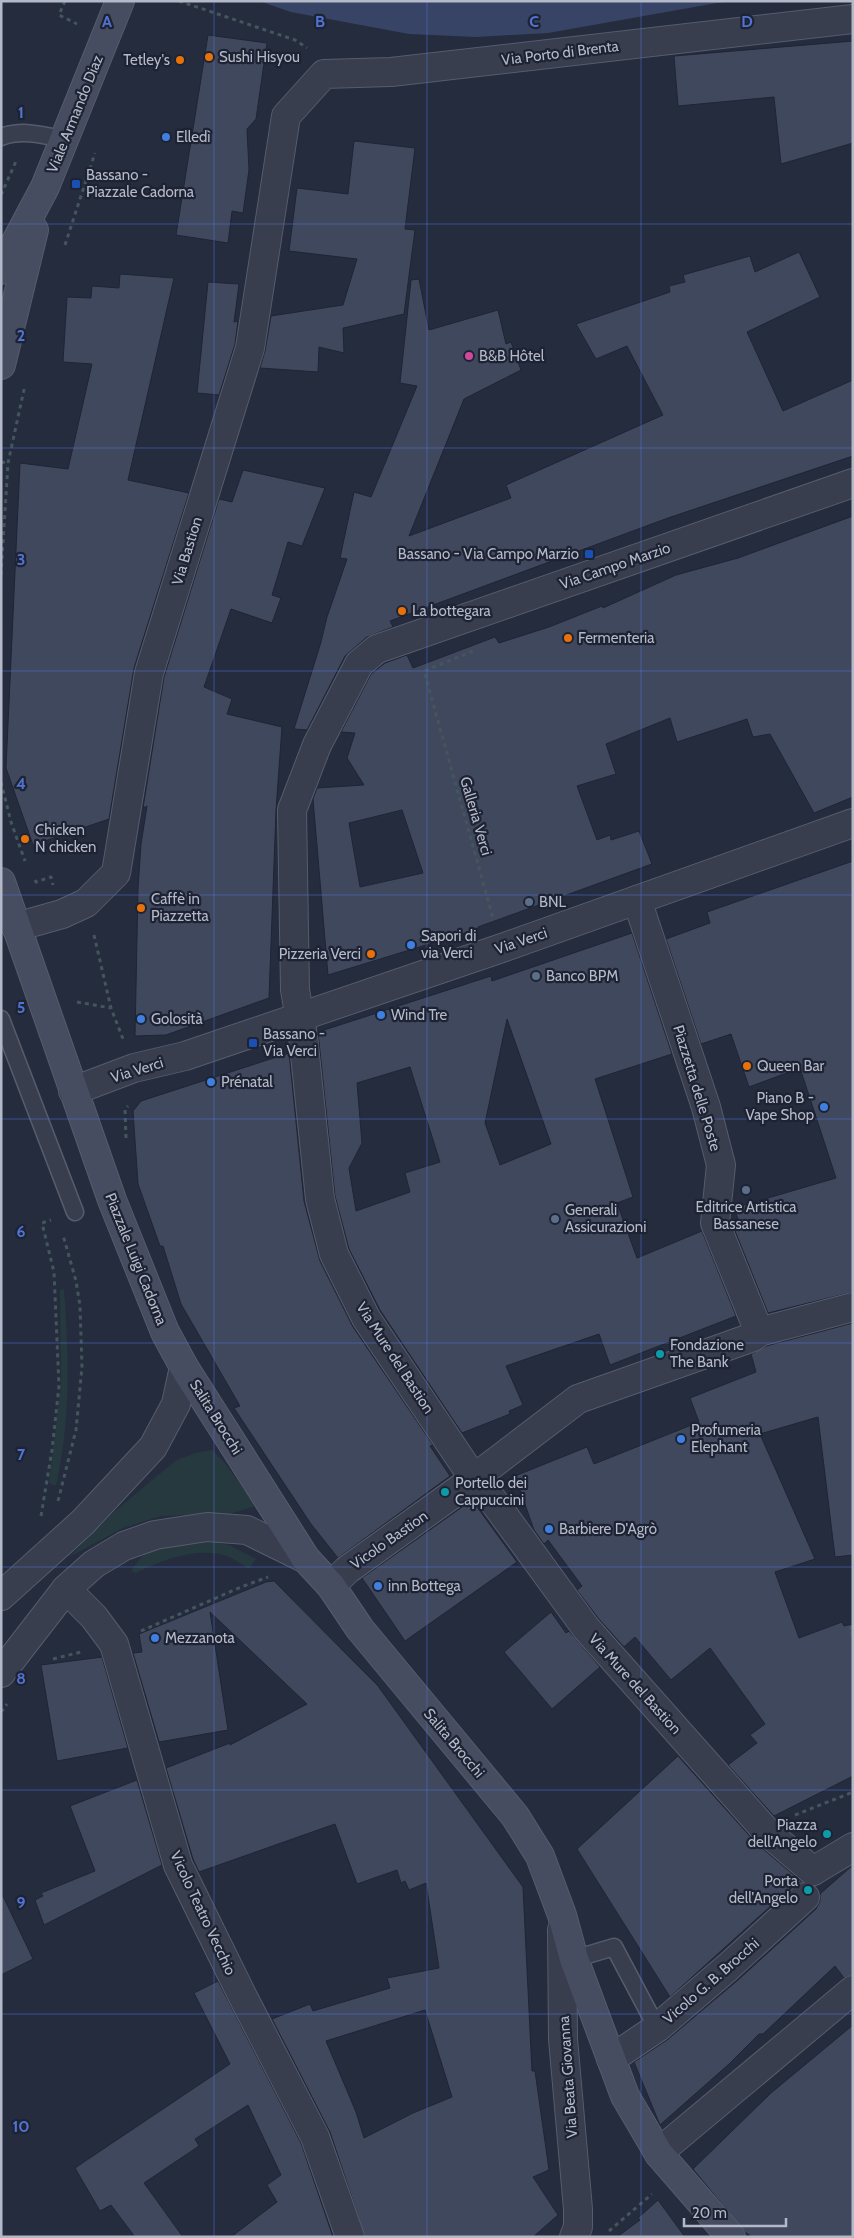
<svg xmlns="http://www.w3.org/2000/svg" width="854" height="2238" viewBox="0 0 854 2238" font-family="Cabin,sans-serif">
  <style>
    .green { fill: #26393f }
    .water { fill: #384465 }
    .building { fill: #40485e; stroke: #1f2535; fill-rule: evenodd }
    .lines { fill: none; stroke-linecap: round; stroke-linejoin: round }
    .service-casing { stroke: #565c6c; stroke-width: 19 }
    .minor-casing { stroke: #565c6c; stroke-width: 30 }
    .tertiary-casing { stroke: #565c6c; stroke-width: 30 }
    .secondary-casing { stroke: #565c6c; stroke-width: 30 }
    .path { stroke: #44565c; stroke-width: 3; stroke-dasharray: 4 4; stroke-linecap: butt }
    .service { stroke: #383e4e; stroke-width: 16 }
    .minor { stroke: #383e4e; stroke-width: 28 }
    .tertiary { stroke: #383e4e; stroke-width: 28 }
    .secondary { stroke: #464d61; stroke-width: 28 }
    .grid { fill: none; stroke: #5273d3; stroke-width: 1; stroke-opacity: 0.55 }
    .food-dot { fill: #e8710a; stroke: #1d2333; stroke-width: 2 }
    .shop-dot { fill: #3f7fe0; stroke: #1d2333; stroke-width: 2 }
    .transit-dot { fill: #1a4fb4; stroke: #1d2333; stroke-width: 2 }
    .hotel-dot { fill: #d1479c; stroke: #1d2333; stroke-width: 2 }
    .service-dot { fill: #5c6f8a; stroke: #1d2333; stroke-width: 2 }
    .culture-dot { fill: #0f9aa8; stroke: #1d2333; stroke-width: 2 }
    .labels { text-anchor: middle; dominant-baseline: central; stroke-width: 4.5; stroke-linejoin: round; paint-order: stroke }
    .street-label { font-size: 15px; fill: #b4b9c9; stroke: #1d2333 }
    .poi-label { font-size: 15px; fill: #b4b9c9; stroke: #1d2333; text-anchor: start }
    .grid-label { font-size: 16px; text-anchor: middle; font-weight: bold; fill: #5273d3; stroke: #1d2333; stroke-width: 4.5; stroke-linejoin: round; paint-order: stroke }
  </style>
  <rect width="100%" height="100%" fill="#242c3e"/>
  <g class="green">
    <path d="M 64,1289 C 69,1356 71,1420 56,1486 L 49,1483 L 61,1386 L 60,1290 Z"/>
    <polygon points="212,1450 224,1462 256,1506 230,1514 161,1516 123,1528 69,1557 112,1514 158,1475 177,1460 195,1453"/>
    <path d="M 212,1542 L 229,1545 L 256,1559 L 249,1569 C 243,1565 237,1561 232,1558 C 200,1545 165,1559 136,1573 L 131,1571 C 136,1564 141,1555 149,1551 C 167,1542 192,1543 212,1542 Z"/>
  </g>
  <polygon class="water" points="259,1 737,1 717,3 548,33 476,37 409,34 291,12"/>
  <g class="building">
    <polygon points="208,35 267,43 256,119 247,129 249,170 243,213 232,211 228,243 176,235"/>
    <polygon points="853,41 853,143 781,164 774,97 678,106 674,56"/>
    <polygon points="354,141 415,148 405,229 415,230 404,314 343,328 344,353 319,347 318,372 260,368 265,351 271,316 343,305 357,259 289,251 297,188 348,194"/>
    <polygon points="799,252 820,297 747,332 783,411 853,380 853,456 668,518 390,621 393,627 367,637 345,656 307,730 294,729 321,642 327,617 347,559 340,558 354,492 371,497 417,386 400,383 411,280 419,279 429,330 498,310 506,344 511,342 521,370 464,399 409,536 511,498 506,485 663,415 627,346 596,359 576,324 670,292 669,286 685,282 683,275 750,256 755,272"/>
    <polygon points="120,274 174,278 128,480 189,493 134,668 109,819 33,845 6,768 20,463 68,469 92,364 63,362 67,297 91,298 92,286 119,288"/>
    <polygon points="208,282 239,284 234,322 238,321 235,344 219,395 197,393"/>
    <polygon points="243,470 325,488 302,546 288,542 272,595 281,598 272,623 231,609 204,687 232,699 227,714 282,727 276,810 269,998 166,1035 135,1036 138,888 141,844 147,806 143,808 164,677 219,499 232,502"/>
    <path d="M 853,516 L 853,797 L 814,813 L 770,734 L 753,737 L 747,719 L 677,742 L 670,718 L 606,744 L 616,774 L 577,786 L 597,840 L 610,835 L 611,840 L 639,831 L 652,864 L 478,927 L 478,929 L 328,975 L 313,799 L 317,788 L 364,785 L 347,758 L 355,733 L 341,732 L 371,674 L 385,663 L 407,655 L 413,668 L 495,637 L 499,643 L 549,627 L 602,606 L 603,608 L 676,575 L 738,558 ZM 402,810 L 423,873 L 360,887 L 349,823 Z"/>
    <polygon points="853,861 853,1292 768,1313 731,1221 738,1219 734,1208 836,1178 800,1068 749,1087 731,1034 701,1044 666,939 710,923 707,912"/>
    <path d="M 632,933 L 672,1054 L 595,1079 L 633,1197 L 617,1203 L 637,1258 L 702,1231 L 736,1316 L 610,1365 L 599,1334 L 506,1366 L 523,1405 L 509,1411 L 510,1414 L 462,1433 L 380,1310 L 349,1249 L 335,1196 L 318,1032 L 491,976 L 492,981 ZM 507,1019 L 551,1144 L 500,1165 L 485,1123 ZM 410,1067 L 440,1162 L 405,1173 L 410,1192 L 356,1211 L 349,1168 L 362,1143 L 357,1083 Z"/>
    <polygon points="289,1053 304,1201 320,1261 353,1327 433,1445 430,1446 450,1476 338,1558 311,1524 234,1408 240,1406 181,1304 163,1246 160,1246 138,1184 133,1111 141,1101"/>
    <polygon points="853,1323 853,1555 835,1557 818,1417 760,1434 815,1559 775,1572 799,1638 842,1622 844,1626 853,1624 853,1776 774,1816 728,1765 757,1743 750,1735 765,1724 710,1648 671,1680 635,1637 624,1647 598,1618 577,1590 582,1586 548,1540 544,1544 534,1530 515,1476 587,1447 594,1464 699,1422 690,1398 756,1372 751,1354 766,1346"/>
    <polygon points="472,1500 517,1562 405,1641 362,1578"/>
    <path d="M 274,1581 L 378,1686 L 523,1887 L 532,2071 L 535,2071 L 549,2170 L 533,2177 L 558,2215 L 533,2237 L 365,2237 L 330,2132 L 272,2019 L 310,2004 L 313,2011 L 390,1988 L 387,1978 L 439,1968 L 426,1883 L 409,1890 L 405,1881 L 401,1883 L 397,1870 L 357,1884 L 335,1824 L 199,1872 L 193,1859 L 166,1768 L 230,1743 L 230,1745 L 307,1704 L 210,1612 L 228,1730 L 159,1742 L 133,1653 L 142,1652 L 139,1634 L 266,1582 ZM 425,2010 L 452,2097 L 413,2113 L 364,2138 L 356,2112 L 326,2041 Z"/>
    <polygon points="551,1612 566,1633 569,1631 600,1667 552,1709 504,1652"/>
    <polygon points="102,1657 128,1748 57,1761 41,1665"/>
    <polygon points="678,1756 756,1843 802,1882 794,1885 670,1997 577,1849"/>
    <polygon points="137,1780 162,1865 44,1925 35,1900 43,1896 41,1893 95,1871 70,1806"/>
    <polygon points="853,1865 853,1975 844,1978 835,1966 763,2034 759,2034 729,2064 660,2125 634,2062 667,2040 738,1980 816,1909 820,1901 820,1894"/>
    <polygon points="1,1892 33,1959 1,1975"/>
    <polygon points="218,1981 301,2143 333,2237 231,2237 277,2202 267,2185 281,2175 248,2105 195,2139 199,2146 144,2183 183,2237 135,2237 111,2205 100,2211 75,2168 230,2064 194,1993"/>
    <polygon points="853,2025 853,2237 752,2237 745,2232 693,2169 771,2093"/>
    <polygon points="658,2200 685,2237 617,2237 640,2220 638,2218"/>
  </g>
  <g class="lines">
    <g class="service-casing">
      <g id="service">
        <path d="M 1,137 C 23,129 43,135 65,140"/>
        <polyline points="1,1019 75,1212"/>
        <polyline points="574,1959 614,1947 657,2028"/>
      </g>
    </g>
    <g class="minor-casing">
      <g id="minor">
        <polyline points="637,900 706,1107 721,1165 715,1223 759,1332"/>
        <polyline points="16,927 62,914 86,903 116,873 149,673 250,348 286,116 324,74 391,72 853,19"/>
        <polyline points="73,1091 134,1068 185,1056 502,948 853,823"/>
        <polyline points="331,1586 347,1570 464,1486 578,1399 753,1337 759,1332 853,1307"/>
        <polyline points="66,1589 94,1617 114,1644 178,1865 243,1997 315,2137 350,2237"/>
        <polyline points="1,1596 83,1522 153,1447 176,1404 184,1367"/>
        <polyline points="813,1871 768,1833 586,1628 489,1495 474,1479 366,1318 334,1254 320,1199 303,1036 295,990 292,810 317,745 359,664 377,649 853,483"/>
        <polyline points="813,1871 853,1847"/>
        <polyline points="562,1930 563,2039 578,2209 578,2227 574,2237"/>
        <polyline points="611,2059 657,2028 727,1968 805,1897"/>
        <polyline points="659,2154 670,2143 853,1990"/>
      </g>
    </g>
    <g class="tertiary-casing">
      <polyline id="tertiary" points="1,1673 66,1589 94,1564 124,1546 155,1535 207,1527 247,1530 306,1559"/>
    </g>
    <g class="secondary-casing">
      <g id="secondary">
        <polyline points="1,270 45,187 120,1"/>
        <polyline points="1,365 34,230"/>
        <polyline points="1,882 112,1200 165,1332 184,1367 306,1559 331,1586 360,1629 515,1816 540,1856 562,1915 574,1959 625,2096 659,2154 731,2237"/>
      </g>
    </g>
    <g class="path">
      <polyline points="65,1 59,15 77,24"/>
      <polyline points="179,1 295,40 307,48"/>
      <polyline points="1,195 17,159"/>
      <polyline points="65,245 95,153"/>
      <polyline points="1,462 8,463"/>
      <polyline points="1,575 8,463 25,385"/>
      <polyline points="473,651 424,671 493,918"/>
      <polyline points="1,782 11,822 25,861"/>
      <polyline points="35,880 36,882 51,877 53,885"/>
      <polyline points="94,935 111,1008 123,1039"/>
      <polyline points="77,1002 111,1008"/>
      <polyline points="126,1138 125,1109 128,1106"/>
      <polyline points="58,1501 76,1430 82,1367 80,1306 76,1281 63,1235"/>
      <polyline points="41,1516 52,1450 59,1386 54,1272 42,1223 51,1220"/>
      <polyline points="853,1627 849,1629 853,1636"/>
      <polyline points="141,1631 241,1587 268,1577"/>
      <polyline points="53,1659 81,1652"/>
      <polyline points="1,1712 7,1704"/>
      <polyline points="795,1815 853,1792"/>
      <polyline points="609,2231 652,2194"/>
    </g>
    <use href="#service" class="service"/>
    <use href="#minor" class="minor"/>
    <use href="#tertiary" class="tertiary"/>
    <use href="#secondary" class="secondary"/>
  </g>
  <path class="grid" d="M 214,1 L 214,2237M 427,1 L 427,2237M 641,1 L 641,2237M 1,224 L 853,224M 1,448 L 853,448M 1,671 L 853,671M 1,895 L 853,895M 1,1119 L 853,1119M 1,1343 L 853,1343M 1,1567 L 853,1567M 1,1790 L 853,1790M 1,2014 L 853,2014"/>
  <g class="food-dot">
    <circle cx="209" cy="57" r="5"/>
    <circle cx="180" cy="60" r="5"/>
    <circle cx="402" cy="611" r="5"/>
    <circle cx="568" cy="638" r="5"/>
    <circle cx="25" cy="839" r="5"/>
    <circle cx="141" cy="908" r="5"/>
    <circle cx="371" cy="954" r="5"/>
    <circle cx="747" cy="1066" r="5"/>
  </g>
  <g class="shop-dot">
    <circle cx="166" cy="137" r="5"/>
    <circle cx="411" cy="945" r="5"/>
    <circle cx="381" cy="1015" r="5"/>
    <circle cx="141" cy="1019" r="5"/>
    <circle cx="211" cy="1082" r="5"/>
    <circle cx="824" cy="1107" r="5"/>
    <circle cx="681" cy="1439" r="5"/>
    <circle cx="549" cy="1529" r="5"/>
    <circle cx="378" cy="1586" r="5"/>
    <circle cx="155" cy="1638" r="5"/>
  </g>
  <g class="transit-dot">
    <rect x="71" y="179" width="10" height="10" rx="2.5"/>
    <rect x="584" y="549" width="10" height="10" rx="2.5"/>
    <rect x="248" y="1038" width="10" height="10" rx="2.5"/>
  </g>
  <circle class="hotel-dot" cx="469" cy="356" r="5"/>
  <g class="service-dot">
    <circle cx="529" cy="902" r="5"/>
    <circle cx="536" cy="976" r="5"/>
    <circle cx="746" cy="1190" r="5"/>
    <circle cx="555" cy="1219" r="5"/>
  </g>
  <g class="culture-dot">
    <circle cx="660" cy="1354" r="5"/>
    <circle cx="445" cy="1492" r="5"/>
    <circle cx="827" cy="1834" r="5"/>
    <circle cx="808" cy="1890" r="5"/>
  </g>
  <g class="labels">
    <g class="street-label">
      <text transform="translate(560 53) rotate(-7)">Via Porto di Brenta</text>
      <text transform="translate(75 114) rotate(-68)">Viale Armando Diaz</text>
      <text transform="translate(187 551) rotate(-73)">Via Bastion</text>
      <text transform="translate(615 566) rotate(-19)">Via Campo Marzio</text>
      <text transform="translate(476 816) rotate(74)">Galleria Verci</text>
      <text transform="translate(521 941) rotate(-19)">Via Verci</text>
      <text transform="translate(137 1070) rotate(-17)">Via Verci</text>
      <text transform="translate(697 1088) rotate(73)">Piazzetta delle Poste</text>
      <text transform="translate(136 1259) rotate(68)">Piazzale Luigi Cadorna</text>
      <text transform="translate(395 1358) rotate(57)">Via Mure del Bastion</text>
      <text transform="translate(216 1417) rotate(58)">Salita Brocchi</text>
      <text transform="translate(389 1540) rotate(-35)">Vicolo Bastion</text>
      <text transform="translate(635 1684) rotate(48)">Via Mure del Bastion</text>
      <text transform="translate(454 1743) rotate(50)">Salita Brocchi</text>
      <text transform="translate(203 1913) rotate(65)">Vicolo Teatro Vecchio</text>
      <text transform="translate(711 1981) rotate(-41)">Vicolo G. B. Brocchi</text>
      <text transform="translate(568 2077) rotate(-94)">Via Beata Giovanna</text>
    </g>
    <g class="poi-label">
      <text x="219" y="57">Sushi Hisyou</text>
      <text x="170" y="60" text-anchor="end">Tetley's</text>
      <text x="176" y="137">Elledì</text>
      <text x="86" y="175">Bassano -<tspan x="86" dy="17">Piazzale Cadorna</tspan></text>
      <text x="479" y="356">B&amp;B Hôtel</text>
      <text x="579" y="554" text-anchor="end">Bassano - Via Campo Marzio</text>
      <text x="412" y="611">La bottegara</text>
      <text x="578" y="638">Fermenteria</text>
      <text x="35" y="830">Chicken<tspan x="35" dy="17">N chicken</tspan></text>
      <text x="151" y="899">Caffè in<tspan x="151" dy="17">Piazzetta</tspan></text>
      <text x="539" y="902">BNL</text>
      <text x="421" y="936">Sapori di<tspan x="421" dy="17">via Verci</tspan></text>
      <text x="361" y="954" text-anchor="end">Pizzeria Verci</text>
      <text x="546" y="976">Banco BPM</text>
      <text x="391" y="1015">Wind Tre</text>
      <text x="151" y="1019">Golosità</text>
      <text x="263" y="1034">Bassano -<tspan x="263" dy="17">Via Verci</tspan></text>
      <text x="757" y="1066">Queen Bar</text>
      <text x="221" y="1082">Prénatal</text>
      <text x="814" y="1098" text-anchor="end">Piano B -<tspan x="814" dy="17">Vape Shop</tspan></text>
      <text x="746" y="1207" text-anchor="middle">Editrice Artistica<tspan x="746" dy="17">Bassanese</tspan></text>
      <text x="565" y="1210">Generali<tspan x="565" dy="17">Assicurazioni</tspan></text>
      <text x="670" y="1345">Fondazione<tspan x="670" dy="17">The Bank</tspan></text>
      <text x="691" y="1430">Profumeria<tspan x="691" dy="17">Elephant</tspan></text>
      <text x="455" y="1483">Portello dei<tspan x="455" dy="17">Cappuccini</tspan></text>
      <text x="559" y="1529">Barbiere D'Agrò</text>
      <text x="388" y="1586">inn Bottega</text>
      <text x="165" y="1638">Mezzanota</text>
      <text x="817" y="1825" text-anchor="end">Piazza<tspan x="817" dy="17">dell'Angelo</tspan></text>
      <text x="798" y="1881" text-anchor="end">Porta<tspan x="798" dy="17">dell'Angelo</tspan></text>
    </g>
  </g>
  <g class="grid-label">
    <text x="107" y="27">A</text>
    <text x="320" y="27">B</text>
    <text x="534" y="27">C</text>
    <text x="747" y="27">D</text>
    <text x="21" y="118">1</text>
    <text x="21" y="341">2</text>
    <text x="21" y="565">3</text>
    <text x="21" y="789">4</text>
    <text x="21" y="1013">5</text>
    <text x="21" y="1237">6</text>
    <text x="21" y="1460">7</text>
    <text x="21" y="1684">8</text>
    <text x="21" y="1908">9</text>
    <text x="21" y="2132">10</text>
  </g>
  <rect width="854" height="2238" fill="none" stroke="#b4b9c9" stroke-width="5"/>
  <path d="M684 2218v8h102v-8" fill="none" stroke="#b4b9c9" stroke-width="2.5"/>
  <text x="692" y="2218" font-size="15" fill="#b4b9c9" stroke="#1d2333" stroke-width="4" paint-order="stroke">20 m</text>
</svg>
